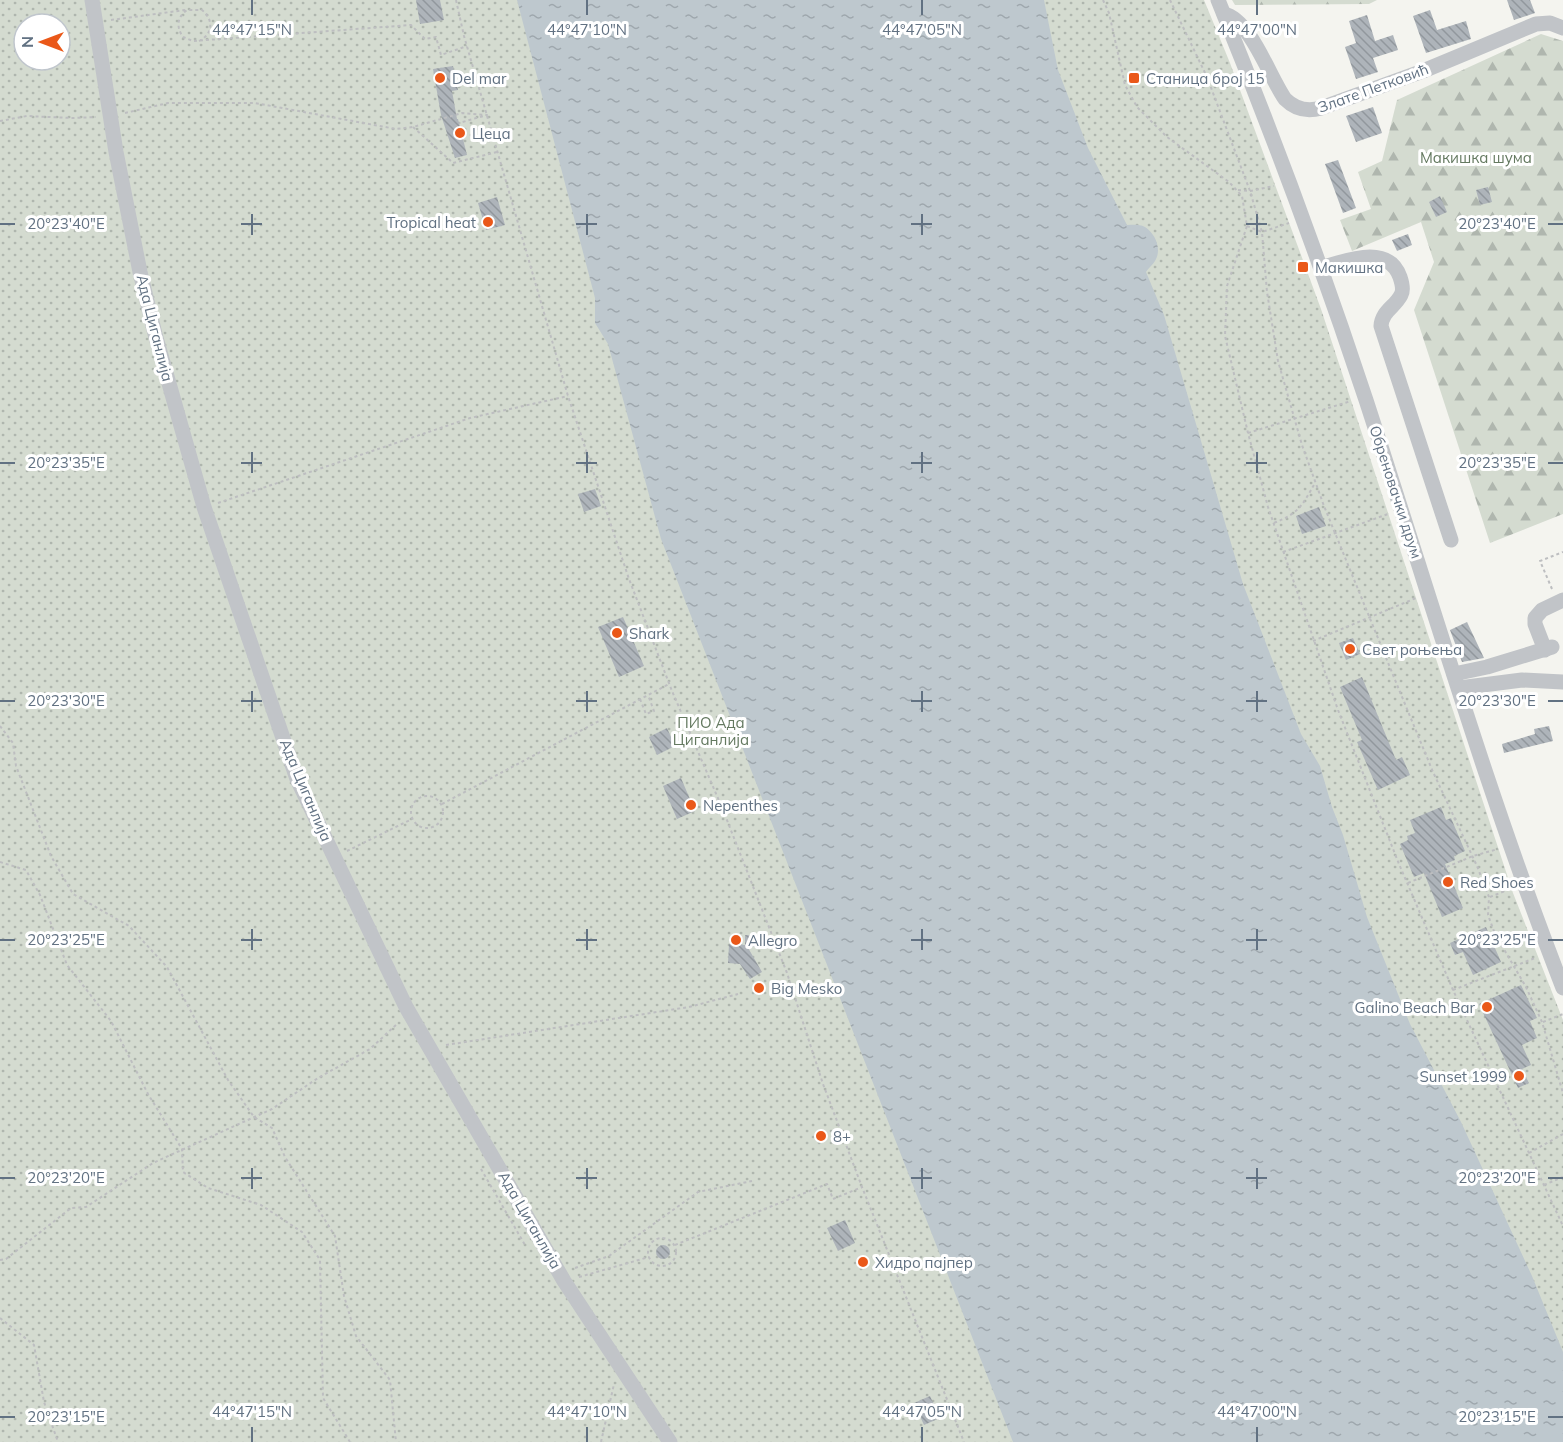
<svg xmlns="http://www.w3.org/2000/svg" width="1563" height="1442" viewBox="0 0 1563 1442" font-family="Mulish,sans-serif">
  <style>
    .forest { fill: url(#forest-firs) }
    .park { fill: url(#park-dots); fill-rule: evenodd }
    .water { fill: url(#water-ripples) }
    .building { fill: url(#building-back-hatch) }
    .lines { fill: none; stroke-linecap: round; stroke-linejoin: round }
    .path { stroke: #bdbec0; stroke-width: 2; stroke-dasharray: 3 3; stroke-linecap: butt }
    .minor { stroke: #c1c4c8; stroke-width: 15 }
    .ticks { fill: none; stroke: #617182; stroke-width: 2 }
    .poi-dot { fill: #ea5819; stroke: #fff; stroke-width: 2 }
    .labels { text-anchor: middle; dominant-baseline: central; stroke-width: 6; stroke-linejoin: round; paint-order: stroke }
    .poi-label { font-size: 15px; fill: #617182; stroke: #fff; text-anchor: start }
    .street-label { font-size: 15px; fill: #617182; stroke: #fff }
    .park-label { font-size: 15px; fill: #647960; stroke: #fff }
    .ticks-label { font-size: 15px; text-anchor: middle; fill: #617182; stroke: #fff; stroke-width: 6; stroke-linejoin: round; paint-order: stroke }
  </style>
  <defs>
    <pattern id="forest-firs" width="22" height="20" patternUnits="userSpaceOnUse" patternTransform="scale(1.5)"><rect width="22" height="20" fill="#d4dbd0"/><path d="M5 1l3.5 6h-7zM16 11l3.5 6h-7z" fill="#afb6ae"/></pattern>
    <pattern id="park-dots" width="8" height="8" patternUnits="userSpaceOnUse" patternTransform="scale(1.5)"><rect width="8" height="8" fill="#d4dbd0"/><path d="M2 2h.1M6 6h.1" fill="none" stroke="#afb6ae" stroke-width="1.8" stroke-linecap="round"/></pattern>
    <pattern id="water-ripples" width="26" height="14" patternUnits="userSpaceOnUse" patternTransform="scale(1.5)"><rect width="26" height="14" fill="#bec8ce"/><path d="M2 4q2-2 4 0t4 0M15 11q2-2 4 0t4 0" fill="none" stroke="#9ea7ad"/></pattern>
    <pattern id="building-back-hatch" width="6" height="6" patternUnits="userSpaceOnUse" patternTransform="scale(1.5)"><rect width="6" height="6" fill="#aeb4ba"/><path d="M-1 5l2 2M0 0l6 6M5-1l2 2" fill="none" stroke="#91979d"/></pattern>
  </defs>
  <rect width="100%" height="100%" fill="#f4f4ef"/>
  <g class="forest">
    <polygon points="1232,0 1377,0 1369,4 1235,5"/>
    <polygon points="1541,34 1563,41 1563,514 1490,543 1414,310 1434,262 1421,222 1352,251 1340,220 1371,209 1358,172 1382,161 1397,100"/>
  </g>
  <path class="park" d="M 0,0 L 1204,0 L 1230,63 L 1321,309 L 1513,893 L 1563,1020 L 1563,1442 L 0,1442 ZM 24,24 L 60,24 L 60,60 L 24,60 Z"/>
  <path class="water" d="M 517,0 L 1044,0 L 1058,70 L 1088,148 L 1127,225 C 1133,225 1139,224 1145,227 C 1156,234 1162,250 1155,261 C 1153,265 1148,268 1146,272 L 1164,315 L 1243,584 L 1301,734 L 1320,766 L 1332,807 L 1343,835 L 1367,917 L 1410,1024 L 1461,1122 L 1532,1276 L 1563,1352 L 1563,1442 L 1013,1442 L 661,539 L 608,344 L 595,323 L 595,298 Z"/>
  <g class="building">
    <polygon points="416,0 440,0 444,20 420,24"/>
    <polygon points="1507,0 1530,0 1535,13 1514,20"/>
    <polygon points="1430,10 1437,30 1466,21 1471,39 1426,53 1413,16"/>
    <polygon points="1367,15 1375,41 1393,35 1398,50 1373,58 1378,72 1356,79 1345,47 1356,43 1349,21"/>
    <polygon points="453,66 458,90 452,91 457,119 458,119 467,155 455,158 441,115 433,69"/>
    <polygon points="1373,107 1382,133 1356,142 1346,116"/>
    <polygon points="1338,160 1356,208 1343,213 1325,164"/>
    <polygon points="1488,187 1492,202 1480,205 1476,190"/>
    <polygon points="1440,196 1447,212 1436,217 1429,202"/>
    <polygon points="497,197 505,225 486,230 478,203"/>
    <polygon points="1408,234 1412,245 1397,251 1392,240"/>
    <polygon points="595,489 601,506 584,512 578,494"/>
    <polygon points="1319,507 1326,526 1302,534 1296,516"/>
    <polygon points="623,617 644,666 619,677 598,627"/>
    <polygon points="1467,622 1484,658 1462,662 1450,630"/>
    <polygon points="1353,638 1360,654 1346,660 1339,643"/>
    <polygon points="1362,677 1396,760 1402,757 1410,775 1378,790 1357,742 1362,740 1340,687"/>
    <polygon points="1549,726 1553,741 1504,753 1502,744 1535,734 1534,729"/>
    <polygon points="667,728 675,746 657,755 649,737"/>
    <polygon points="681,778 695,811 677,819 663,786"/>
    <polygon points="1441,807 1446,820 1451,818 1465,851 1454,856 1455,860 1445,864 1463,908 1442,917 1424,873 1414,877 1400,844 1408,840 1407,836 1415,833 1410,820"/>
    <polygon points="1486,927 1501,962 1473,975 1463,952 1455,955 1450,943"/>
    <polygon points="745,935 761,936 760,947 747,946 762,972 750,979 740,964 728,963 729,944 745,945"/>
    <polygon points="1521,985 1537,1018 1530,1021 1537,1038 1522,1045 1531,1065 1522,1069 1529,1083 1518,1088 1479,1004"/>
    <polygon points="845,1220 855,1243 838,1251 827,1228"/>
    <circle cx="663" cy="1252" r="7"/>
    <polygon points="930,1396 940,1418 924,1425 914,1403"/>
  </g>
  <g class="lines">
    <g class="path">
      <polyline points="456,0 464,36 568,396 629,579 672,691 723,810 787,973 823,1084 862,1187 964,1442"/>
      <polyline points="1103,0 1109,13 1125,85 1137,107 1167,137 1229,182 1242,196 1247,226 1227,286 1225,336 1248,433 1268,507 1338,710 1399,864 1453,990 1563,1226"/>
      <polyline points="1170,0 1207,77 1250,191 1262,232 1267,292 1278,361 1302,445 1324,506 1400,692 1433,772 1477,866 1489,897 1488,915 1495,934 1526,987 1542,1022 1563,1093"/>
      <polyline points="111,20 185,10"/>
      <path d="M 199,41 C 213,34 214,20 202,10 L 187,10 C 177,17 176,27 183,37 L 193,41 L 411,25 L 425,39 L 436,37 L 441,55 L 467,46"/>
      <polyline points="125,113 168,103 255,103 396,129 413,127 462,113 487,115 459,123"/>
      <polyline points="0,121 27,116 72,118 96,117"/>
      <polyline points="413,127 453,163 497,152"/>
      <polyline points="1238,190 1250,191 1274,186"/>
      <polyline points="1247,226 1262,232 1289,223"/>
      <polyline points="1248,433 1351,401"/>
      <polyline points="218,503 470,418 568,396"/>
      <path d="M 1274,523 C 1299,513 1302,506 1315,483"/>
      <polyline points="1283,552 1388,514"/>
      <polyline points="1552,589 1540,561 1563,552"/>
      <polyline points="1313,641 1416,598"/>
      <polyline points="640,699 646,714 654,711 648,695"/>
      <polyline points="0,726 13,743 16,766 51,856 73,894 129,926 167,967 228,1080 254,1117 272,1128 285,1157 335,1236 344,1296 356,1336 390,1380 396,1442"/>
      <circle cx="427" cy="812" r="16"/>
      <polyline points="442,804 669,684"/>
      <polyline points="347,851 412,819"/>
      <polyline points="0,862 26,870 40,895 67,965 111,1021 148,1094 182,1149 183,1172 208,1188 261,1205 302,1232 320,1260 323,1398 350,1442"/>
      <polyline points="1408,883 1473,856 1498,849"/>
      <polyline points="1490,897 1510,889"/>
      <polyline points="1453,990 1535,958"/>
      <polyline points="1543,1022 1563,1014"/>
      <polyline points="446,1045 689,1007 738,994"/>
      <polyline points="1529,1153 1563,1134"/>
      <polyline points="481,1169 525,1245"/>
      <polyline points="1544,1185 1563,1177"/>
      <circle cx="662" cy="1252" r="14"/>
      <polyline points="675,1245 827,1184 833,1199 862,1187"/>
      <polyline points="0,1260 6,1259 71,1208 86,1207 153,1163 272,1109 318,1078 370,1049 398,1023"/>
      <polyline points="575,1268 609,1256 698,1192 752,1181"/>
      <polyline points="579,1277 649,1257"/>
      <polyline points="0,1318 34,1345 44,1402 58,1442"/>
      <polyline points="601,1442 614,1384"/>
    </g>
    <g class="minor">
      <polyline points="92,0 116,152 140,272 155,334 204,507 297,779 406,1007 564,1281 670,1442"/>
      <path d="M 1218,0 C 1272,132 1321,264 1366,400 C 1430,596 1488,796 1563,988"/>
      <path d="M 1224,14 C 1250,19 1270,78 1285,99 C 1295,109 1307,112 1321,108 L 1423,71 L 1536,24 L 1550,23 L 1563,28"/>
      <path d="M 1321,268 C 1345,261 1388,243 1400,277 C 1402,283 1404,290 1401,295 C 1395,307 1382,311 1381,326 L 1451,540"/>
      <polyline points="1545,650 1535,624 1535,618 1542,610 1563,600"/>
      <polyline points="1454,674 1487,667 1552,647"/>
      <polyline points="1459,688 1522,680 1563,682"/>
    </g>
  </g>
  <path class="ticks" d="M 252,0 L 252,15M 587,0 L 587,15M 922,0 L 922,15M 1257,0 L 1257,15M 252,214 L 252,235M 587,214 L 587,235M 922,214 L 922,235M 1257,214 L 1257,235M 0,224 L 15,224M 241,224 L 262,224M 576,224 L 597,224M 911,224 L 932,224M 1246,224 L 1267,224M 1548,224 L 1563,224M 252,452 L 252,473M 587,452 L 587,473M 922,452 L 922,473M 1257,452 L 1257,473M 0,463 L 15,463M 241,463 L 262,463M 576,463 L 597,463M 911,463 L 932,463M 1246,463 L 1267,463M 1548,463 L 1563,463M 252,691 L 252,712M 587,691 L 587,712M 922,691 L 922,712M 1257,691 L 1257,712M 0,701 L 15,701M 241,701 L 262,701M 576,701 L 597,701M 911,701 L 932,701M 1246,701 L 1267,701M 1548,701 L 1563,701M 252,929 L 252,950M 587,929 L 587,950M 922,929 L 922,950M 1257,929 L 1257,950M 0,940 L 15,940M 241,940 L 262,940M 576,940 L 597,940M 911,940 L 932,940M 1246,940 L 1267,940M 1548,940 L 1563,940M 252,1168 L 252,1189M 587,1168 L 587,1189M 922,1168 L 922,1189M 1257,1168 L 1257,1189M 0,1178 L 15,1178M 241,1178 L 262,1178M 576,1178 L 597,1178M 911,1178 L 932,1178M 1246,1178 L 1267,1178M 1548,1178 L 1563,1178M 0,1417 L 15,1417M 1548,1417 L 1563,1417M 252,1427 L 252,1442M 587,1427 L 587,1442M 922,1427 L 922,1442M 1257,1427 L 1257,1442"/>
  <g class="poi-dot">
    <circle cx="440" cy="78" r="6"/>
    <rect x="1128" y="72" width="12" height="12" rx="3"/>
    <circle cx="460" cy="133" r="6"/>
    <circle cx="488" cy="222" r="6"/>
    <rect x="1297" y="261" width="12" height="12" rx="3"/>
    <circle cx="617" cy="633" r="6"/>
    <circle cx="1350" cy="649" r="6"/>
    <circle cx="691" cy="805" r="6"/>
    <circle cx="1448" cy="882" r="6"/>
    <circle cx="736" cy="940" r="6"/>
    <circle cx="759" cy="988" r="6"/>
    <circle cx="1487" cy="1007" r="6"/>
    <circle cx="1519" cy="1076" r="6"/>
    <circle cx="821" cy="1136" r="6"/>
    <circle cx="863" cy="1262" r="6"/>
  </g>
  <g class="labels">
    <g class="poi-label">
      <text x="452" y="78">Del mar</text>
      <text x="1146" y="78">Станица број 15</text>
      <text x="472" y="133">Цеца</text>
      <text x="476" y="222" text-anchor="end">Tropical heat</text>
      <text x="1315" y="267">Макишка</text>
      <text x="629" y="633">Shark</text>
      <text x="1362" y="649">Свет роњења</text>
      <text x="703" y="805">Nepenthes</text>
      <text x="1460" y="882">Red Shoes</text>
      <text x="748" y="940">Allegro</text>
      <text x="771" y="988">Big Mesko</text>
      <text x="1475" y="1007" text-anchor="end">Galino Beach Bar</text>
      <text x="1507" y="1076" text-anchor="end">Sunset 1999</text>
      <text x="833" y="1136">8+</text>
      <text x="875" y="1262">Хидро пајпер</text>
    </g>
    <g class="street-label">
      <text transform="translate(1373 88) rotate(-20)">Злате Петковић</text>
      <text transform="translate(155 328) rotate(76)">Ада Циганлија</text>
      <text transform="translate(1396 492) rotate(72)">Обреновачки друм</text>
      <text transform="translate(306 790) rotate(67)">Ада Циганлија</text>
      <text transform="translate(530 1220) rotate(60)">Ада Циганлија</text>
    </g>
    <g class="park-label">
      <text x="1476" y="157">Макишка шума</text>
      <text x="711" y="722">ПИО Ада<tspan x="711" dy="17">Циганлија</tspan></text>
    </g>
  </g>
  <g class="ticks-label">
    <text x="252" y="35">44°47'15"N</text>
    <text x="587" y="35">44°47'10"N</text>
    <text x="922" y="35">44°47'05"N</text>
    <text x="1257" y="35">44°47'00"N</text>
    <text x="1497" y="229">20°23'40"E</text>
    <text x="66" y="229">20°23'40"E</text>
    <text x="1497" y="468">20°23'35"E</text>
    <text x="66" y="468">20°23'35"E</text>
    <text x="1497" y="706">20°23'30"E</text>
    <text x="66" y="706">20°23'30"E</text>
    <text x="1497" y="945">20°23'25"E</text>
    <text x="66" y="945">20°23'25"E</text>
    <text x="1497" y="1183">20°23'20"E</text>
    <text x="66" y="1183">20°23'20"E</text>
    <text x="252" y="1417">44°47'15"N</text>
    <text x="587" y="1417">44°47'10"N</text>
    <text x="922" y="1417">44°47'05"N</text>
    <text x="1257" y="1417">44°47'00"N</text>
    <text x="1497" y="1422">20°23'15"E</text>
    <text x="66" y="1422">20°23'15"E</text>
  </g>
  <g transform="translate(42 42) rotate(270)"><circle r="28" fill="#ffffff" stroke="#c0c6cd" stroke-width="1.5"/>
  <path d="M0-4.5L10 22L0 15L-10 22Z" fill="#ea5819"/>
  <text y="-9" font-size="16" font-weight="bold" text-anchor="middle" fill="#617182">N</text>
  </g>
</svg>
